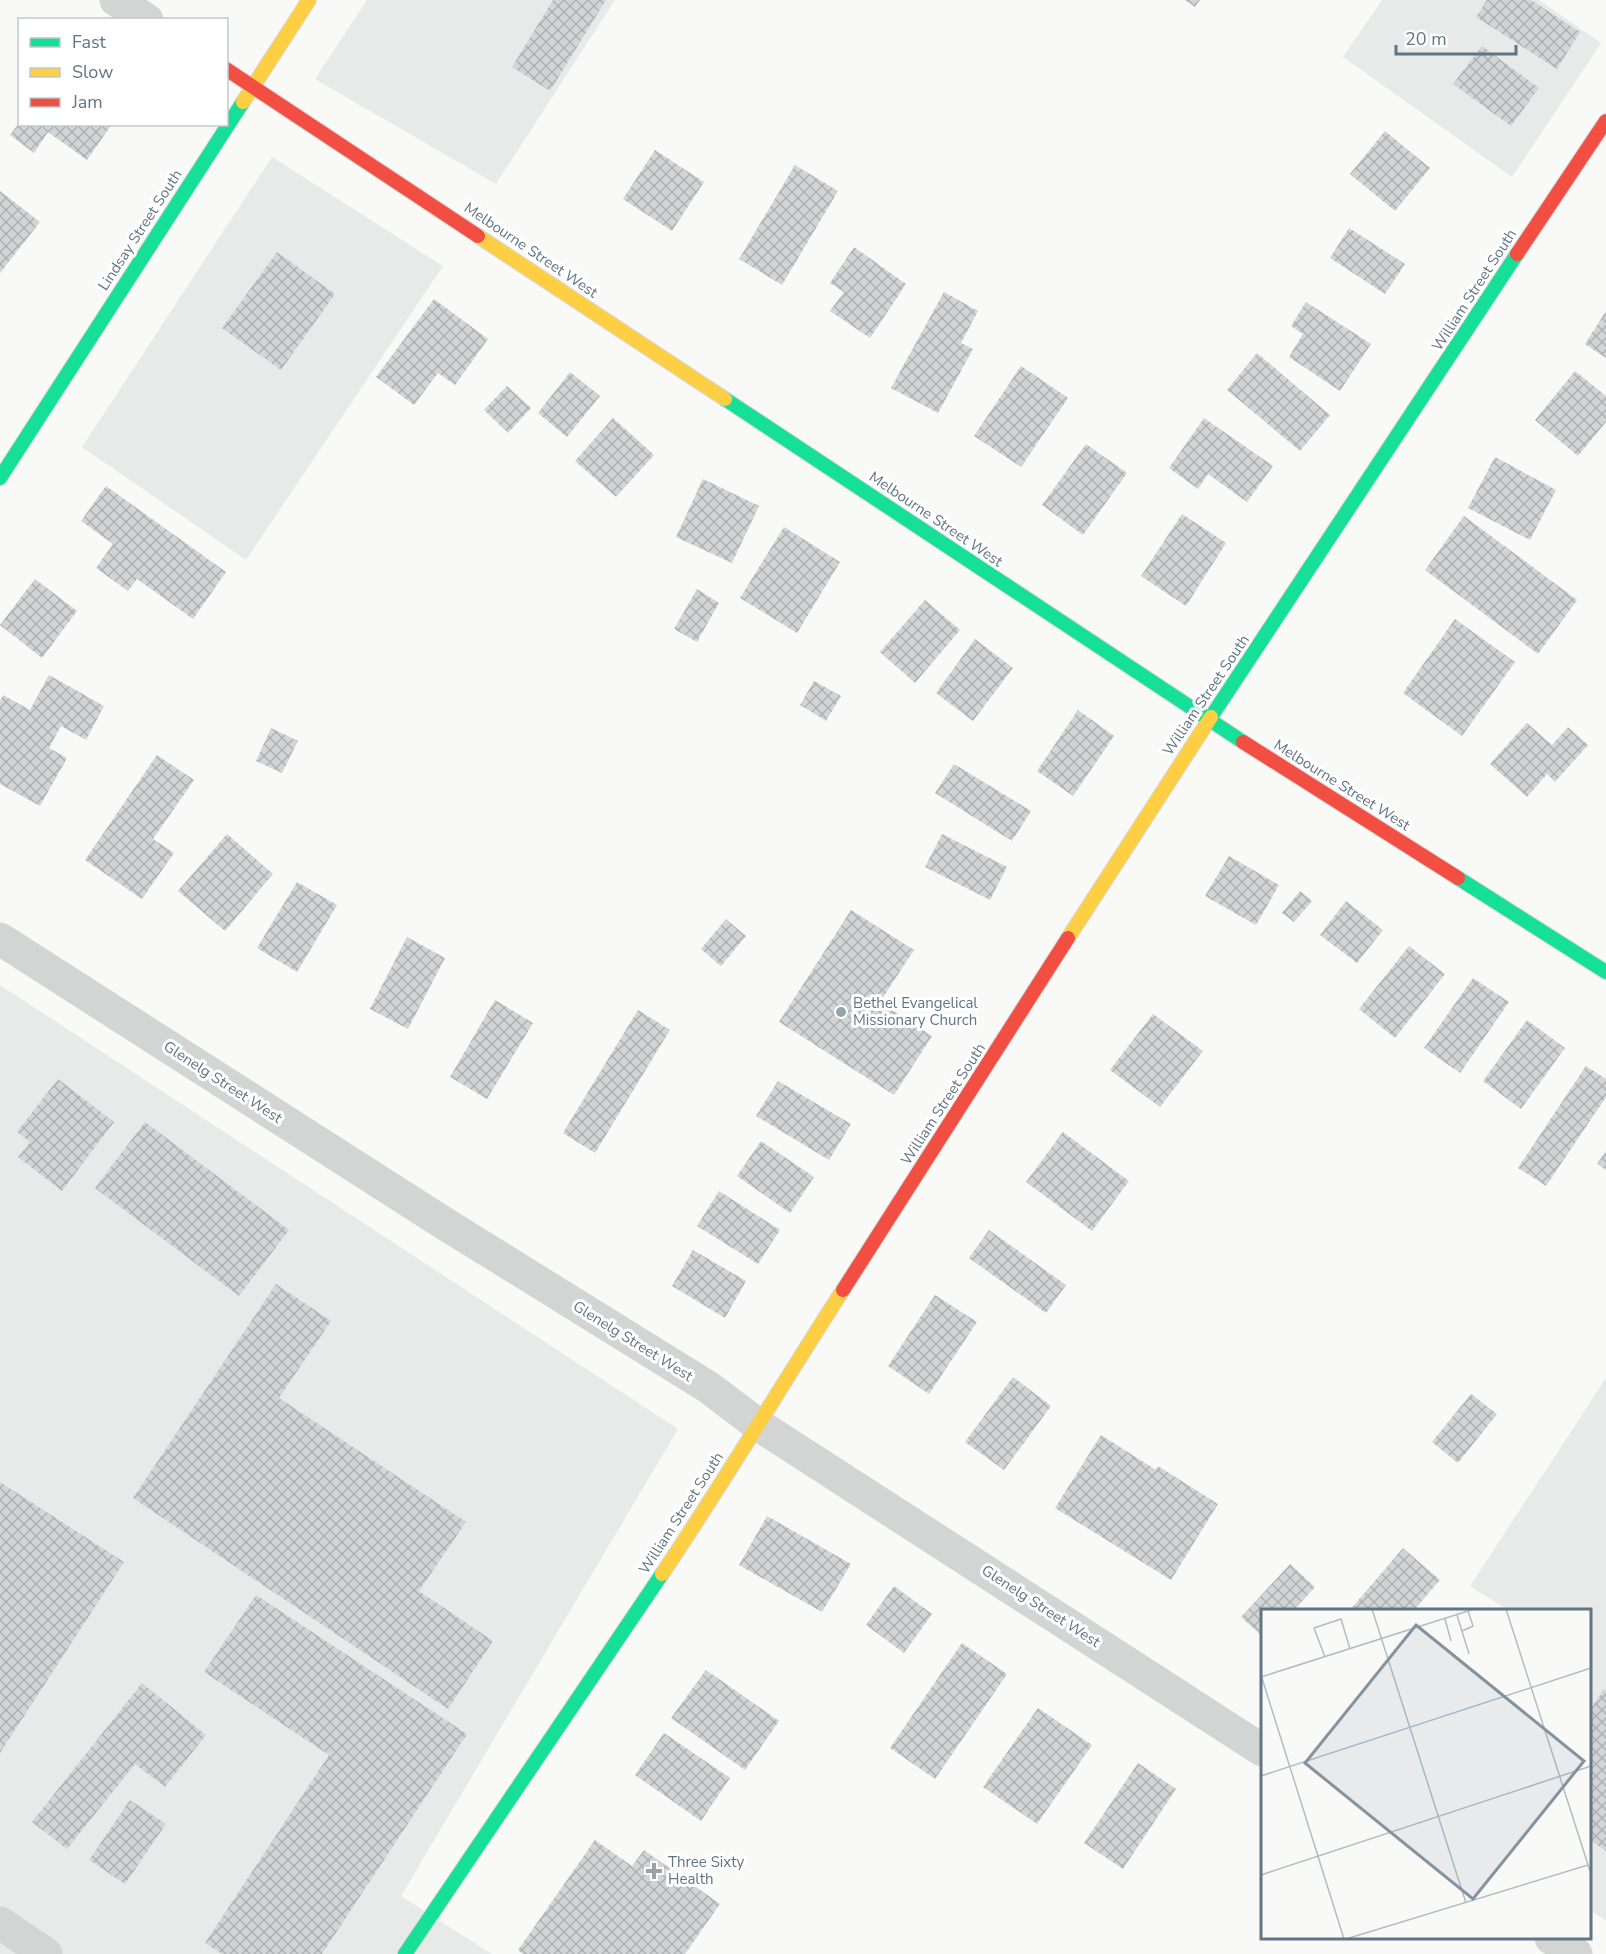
<svg xmlns="http://www.w3.org/2000/svg" width="1606" height="1954" viewBox="0 0 1606 1954" font-family="'Nunito Sans',sans-serif">
  <style>
    .built { fill: #e8eaea }
    .building { fill: url(#building-cross-hatch) }
    .lines { fill: none; stroke-linecap: round; stroke-linejoin: round }
    .fast-casing { stroke: #d5d7d7; stroke-width: 16 }
    .slow-casing { stroke: #d5d7d7; stroke-width: 16 }
    .jam-casing { stroke: #d5d7d7; stroke-width: 16 }
    .street { stroke: #d3d4d4; stroke-width: 33 }
    .fast { stroke: #16e098; stroke-width: 14 }
    .slow { stroke: #ffcf43; stroke-width: 14 }
    .jam { stroke: #f24e42; stroke-width: 14 }
    .poi-dot { fill: #96a3ad; stroke: #fff; stroke-width: 2 }
    .labels { text-anchor: middle; dominant-baseline: central; stroke-width: 6; stroke-linejoin: round; paint-order: stroke }
    .street-label { font-size: 15px; fill: #617585; stroke: #fff }
    .poi-label { font-size: 15px; fill: #617585; stroke: #fff; text-anchor: start }
    .inset-road { fill: none; stroke: #b3bcc3; stroke-width: 1.5 }
    .view { fill: #83939f; fill-opacity: 0.15; stroke: #83939f; stroke-width: 3 }
    .inset-edge { fill: none; stroke: #617585; stroke-width: 3 }
  </style>
  <defs>
    <pattern id="building-cross-hatch" width="8" height="8" patternUnits="userSpaceOnUse" patternTransform="scale(1.5)"><rect width="8" height="8" fill="#d2d4d5"/><path d="M0 0l8 8M0 8l8-8" fill="none" stroke="#aeb1b2"/></pattern>
  </defs>
  <rect width="100%" height="100%" fill="#f9f9f8"/>
  <g class="built">
    <polygon points="367,0 615,0 496,184 315,79"/>
    <polygon points="1382,0 1539,0 1601,43 1512,177 1343,57"/>
    <polygon points="272,157 443,266 246,560 82,447"/>
    <polygon points="0,985 678,1429 401,1896 492,1954 0,1954"/>
    <polygon points="1606,1378 1606,1921 1590,1910 1590,1610 1508,1610 1470,1586"/>
  </g>
  <g class="building">
    <polygon points="553,0 606,0 550,91 512,67"/>
    <polygon points="1185,0 1200,0 1195,7"/>
    <polygon points="1487,0 1531,0 1580,32 1557,69 1476,17"/>
    <polygon points="1482,46 1539,88 1511,126 1453,84"/>
    <polygon points="20,122 20,124 112,124 87,160 48,132 34,153 10,135"/>
    <polygon points="1385,131 1430,168 1395,211 1350,174"/>
    <polygon points="655,150 704,182 672,231 623,199"/>
    <polygon points="795,165 838,191 782,285 739,259"/>
    <polygon points="0,191 40,222 0,273"/>
    <polygon points="1349,228 1405,264 1385,294 1330,258"/>
    <polygon points="854,247 906,284 870,338 830,311 844,292 830,283"/>
    <polygon points="277,252 335,294 281,370 222,328"/>
    <polygon points="944,292 978,311 961,343 973,349 938,413 891,388"/>
    <polygon points="434,299 488,339 455,385 438,373 414,405 376,377"/>
    <polygon points="1306,302 1371,344 1340,391 1289,357 1303,334 1291,326"/>
    <polygon points="1606,311 1606,358 1585,344"/>
    <polygon points="1257,353 1330,415 1300,451 1227,390"/>
    <polygon points="1021,366 1068,398 1021,467 974,436"/>
    <polygon points="1575,371 1606,396 1606,422 1578,456 1535,420"/>
    <polygon points="570,372 600,396 567,437 538,413"/>
    <polygon points="507,386 531,408 508,433 484,410"/>
    <polygon points="613,418 654,455 616,497 575,461"/>
    <polygon points="1204,418 1273,466 1247,502 1208,474 1198,489 1169,468"/>
    <polygon points="1086,444 1127,473 1083,535 1042,505"/>
    <polygon points="1495,457 1556,490 1530,540 1468,508"/>
    <polygon points="703,479 759,506 732,563 676,537"/>
    <polygon points="106,486 226,572 193,619 137,579 128,591 96,568 113,544 81,521"/>
    <polygon points="1182,514 1226,543 1186,606 1141,576"/>
    <polygon points="1464,516 1577,600 1538,654 1425,570"/>
    <polygon points="784,527 840,562 797,633 740,598"/>
    <polygon points="35,579 77,611 42,658 0,625"/>
    <polygon points="697,589 719,603 697,642 674,629"/>
    <polygon points="925,600 960,630 915,683 880,652"/>
    <polygon points="1455,619 1515,662 1462,736 1403,693"/>
    <polygon points="975,639 1013,668 973,721 936,693"/>
    <polygon points="49,675 104,706 86,740 61,726 49,748 67,758 40,806 0,784 0,701 3,695 30,710"/>
    <polygon points="814,681 841,696 826,721 800,705"/>
    <polygon points="1078,710 1114,736 1073,796 1037,771"/>
    <polygon points="1527,723 1552,745 1568,727 1588,745 1555,782 1547,774 1527,797 1490,764"/>
    <polygon points="271,728 298,741 282,773 256,761"/>
    <polygon points="157,755 194,780 153,839 174,853 142,899 85,860"/>
    <polygon points="954,764 1031,811 1012,841 935,793"/>
    <polygon points="227,834 273,874 225,931 178,891"/>
    <polygon points="942,834 1007,867 990,900 925,867"/>
    <polygon points="1229,856 1279,885 1256,925 1205,896"/>
    <polygon points="297,882 337,905 297,972 257,948"/>
    <polygon points="1300,891 1312,901 1294,922 1282,913"/>
    <polygon points="1346,901 1383,930 1357,963 1320,935"/>
    <polygon points="851,910 914,950 880,1002 932,1036 894,1095 779,1022"/>
    <polygon points="726,919 746,936 721,966 701,949"/>
    <polygon points="407,937 445,958 408,1029 370,1009"/>
    <polygon points="1409,946 1445,974 1395,1038 1359,1009"/>
    <polygon points="1473,978 1509,1002 1460,1073 1424,1048"/>
    <polygon points="495,1000 533,1023 487,1099 450,1077"/>
    <polygon points="638,1010 670,1030 595,1153 563,1133"/>
    <polygon points="1153,1014 1203,1051 1160,1107 1110,1070"/>
    <polygon points="1527,1020 1565,1048 1521,1109 1483,1081"/>
    <polygon points="1586,1066 1606,1079 1606,1097 1546,1186 1518,1168"/>
    <polygon points="58,1079 114,1122 62,1191 18,1157 30,1142 17,1132"/>
    <polygon points="778,1081 851,1124 829,1160 756,1116"/>
    <polygon points="145,1122 289,1230 239,1296 95,1188"/>
    <polygon points="1063,1132 1129,1181 1092,1231 1026,1182"/>
    <polygon points="761,1141 814,1177 790,1213 737,1176"/>
    <polygon points="1606,1151 1606,1170 1597,1164"/>
    <polygon points="719,1191 780,1230 758,1264 697,1226"/>
    <polygon points="989,1230 1066,1285 1046,1313 969,1258"/>
    <polygon points="693,1250 746,1281 725,1318 672,1286"/>
    <polygon points="276,1284 331,1321 279,1398 466,1522 419,1591 493,1641 448,1709 133,1498"/>
    <polygon points="935,1295 977,1322 929,1394 888,1366"/>
    <polygon points="1013,1377 1051,1406 1004,1470 965,1442"/>
    <polygon points="1471,1394 1497,1414 1458,1463 1432,1442"/>
    <polygon points="1101,1435 1156,1470 1158,1466 1218,1504 1171,1580 1055,1508"/>
    <polygon points="0,1482 124,1562 0,1753"/>
    <polygon points="767,1516 851,1564 822,1612 739,1565"/>
    <polygon points="1403,1548 1440,1580 1414,1610 1350,1610"/>
    <polygon points="1290,1564 1315,1587 1294,1610 1262,1610 1262,1636 1241,1617"/>
    <polygon points="894,1586 932,1614 904,1653 866,1625"/>
    <polygon points="256,1595 467,1734 322,1954 222,1954 205,1943 329,1755 204,1672"/>
    <polygon points="962,1643 1007,1674 935,1779 890,1748"/>
    <polygon points="706,1670 779,1721 745,1770 671,1718"/>
    <polygon points="142,1683 206,1735 165,1787 135,1764 67,1849 32,1822"/>
    <polygon points="1604,1689 1606,1691 1606,1851 1590,1840 1590,1710"/>
    <polygon points="1038,1708 1092,1745 1037,1824 983,1787"/>
    <polygon points="664,1733 730,1778 701,1821 635,1775"/>
    <polygon points="1138,1763 1176,1789 1123,1869 1084,1843"/>
    <polygon points="130,1800 166,1824 125,1884 89,1860"/>
    <polygon points="595,1840 632,1866 644,1850 720,1904 685,1954 523,1954 518,1950"/>
  </g>
  <g class="lines">
    <g class="fast-casing">
      <g id="fast">
        <polyline points="725,399 1243,742"/>
        <polyline points="0,478 243,102"/>
        <polyline points="1211,717 1517,254"/>
        <polyline points="1458,878 1606,972"/>
        <polyline points="405,1954 662,1574"/>
      </g>
    </g>
    <g class="slow-casing">
      <g id="slow">
        <polyline points="243,102 309,0"/>
        <polyline points="478,236 725,399"/>
        <polyline points="1068,938 1211,717"/>
        <path d="M 662,1574 C 725,1481 782,1384 843,1290"/>
      </g>
    </g>
    <g class="jam-casing">
      <g id="jam">
        <polyline points="226,69 478,236"/>
        <polyline points="1517,254 1606,121"/>
        <polyline points="1243,742 1458,878"/>
        <polyline points="843,1290 1068,938"/>
      </g>
    </g>
    <g class="street">
      <polyline points="116,0 147,20"/>
      <polyline points="0,939 442,1222 708,1387 757,1424 1262,1750"/>
      <polyline points="0,1923 46,1954"/>
      <polyline points="1551,1938 1576,1954"/>
    </g>
    <use href="#fast" class="fast"/>
    <use href="#slow" class="slow"/>
    <use href="#jam" class="jam"/>
  </g>
  <g class="poi-dot">
    <circle cx="841" cy="1012" r="6"/>
    <path d="M651 1862h6v6h6v6h-6v6h-6v-6h-6v-6h6z"/>
  </g>
  <g class="labels">
    <g class="street-label">
      <text transform="translate(140 230) rotate(-57)">Lindsay Street South</text>
      <text transform="translate(531 250) rotate(34)">Melbourne Street West</text>
      <text transform="translate(1474 290) rotate(-57)">William Street South</text>
      <text transform="translate(936 519) rotate(34)">Melbourne Street West</text>
      <text transform="translate(1206 695) rotate(-56)">William Street South</text>
      <text transform="translate(1342 785) rotate(32)">Melbourne Street West</text>
      <text transform="translate(223 1082) rotate(33)">Glenelg Street West</text>
      <text transform="translate(943 1104) rotate(-57)">William Street South</text>
      <text transform="translate(633 1341) rotate(32)">Glenelg Street West</text>
      <text transform="translate(681 1513) rotate(-57)">William Street South</text>
      <text transform="translate(1041 1606) rotate(33)">Glenelg Street West</text>
    </g>
    <g class="poi-label">
      <text x="853" y="1003">Bethel Evangelical<tspan x="853" dy="17">Missionary Church</tspan></text>
      <text x="668" y="1862">Three Sixty<tspan x="668" dy="17">Health</tspan></text>
    </g>
  </g>
  <g transform="translate(1261 1609)">
    <rect width="330" height="330" fill="#f9f9f8"/>
    <path class="inset-road" d="M 111,0 L 205,294M 245,0 L 330,265M 196,6 L 208,45M 184,10 L 190,32M 201,22 L 212,17 L 207,2M 64,48 L 53,19 L 80,10 L 89,40M 0,66 L 83,330M 0,68 L 213,0M 0,167 L 330,59M 0,266 L 330,157M 85,330 L 327,256"/>
    <path class="view" d="M 155,16 L 323,152 L 212,290 L 44,154 Z"/>
    <rect width="330" height="330" class="inset-edge"/>
  </g>
  <rect x="18" y="18" width="210" height="108" fill="#ffffff" stroke="#c0c8ce" stroke-width="1.5"/>
  <rect x="30" y="38" width="30" height="9" fill="#16e098" stroke="#c0c8ce" stroke-width="1.5"/>
  <text x="72" y="48" font-size="18" fill="#617585">Fast</text>
  <rect x="30" y="68" width="30" height="9" fill="#ffcf43" stroke="#c0c8ce" stroke-width="1.5"/>
  <text x="72" y="78" font-size="18" fill="#617585">Slow</text>
  <rect x="30" y="98" width="30" height="9" fill="#f24e42" stroke="#c0c8ce" stroke-width="1.5"/>
  <text x="72" y="108" font-size="18" fill="#617585">Jam</text>
  <path d="M1396 45v9h120v-9" fill="none" stroke="#617585" stroke-width="3"/>
  <text x="1405" y="45" font-size="18" fill="#617585" stroke="#ffffff" stroke-width="4.5" paint-order="stroke">20 m</text>
</svg>
